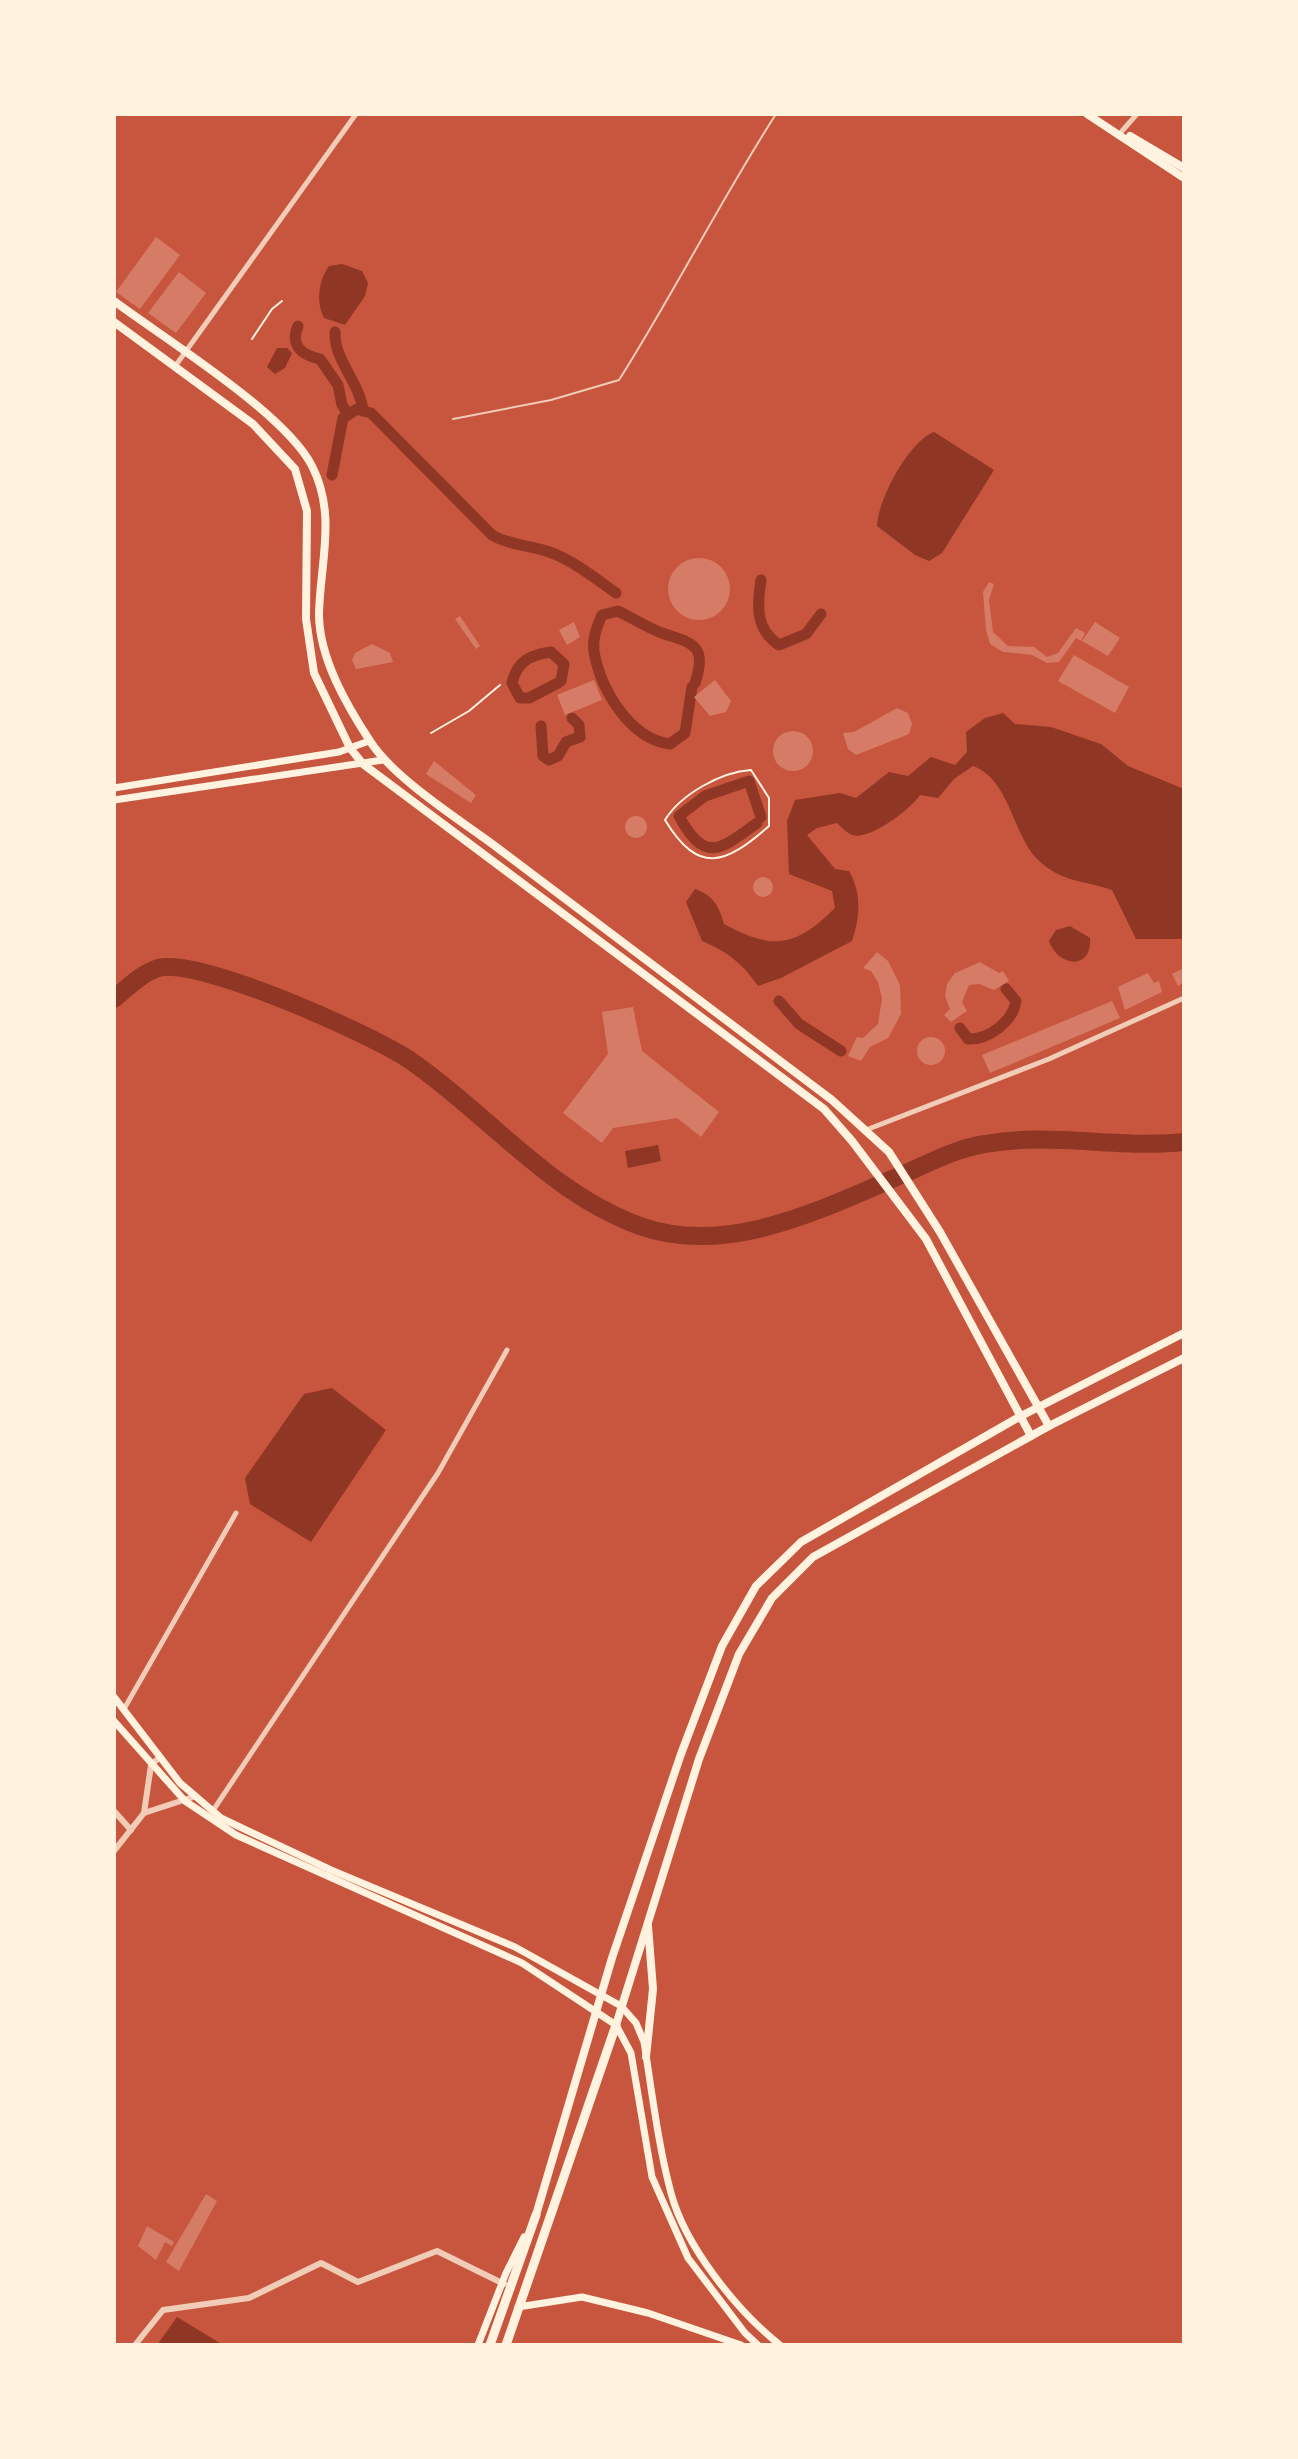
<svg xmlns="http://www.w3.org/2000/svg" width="1298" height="2459" font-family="Rubik,sans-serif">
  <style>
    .water { fill: #8f3625 }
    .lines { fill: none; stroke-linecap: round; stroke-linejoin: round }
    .canal { stroke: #8f3625; stroke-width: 11 }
    .river { stroke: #8f3625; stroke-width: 18 }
    .building { fill: #d67c66 }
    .path { stroke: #fff3e0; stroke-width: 2 }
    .service { stroke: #f1ccb7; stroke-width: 2 }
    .minor { stroke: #f1ccb7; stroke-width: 5 }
    .tertiary { stroke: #f1ccb7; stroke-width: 6 }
    .secondary { stroke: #fff3e0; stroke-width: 7 }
    .primary { stroke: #fff3e0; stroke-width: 8 }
    .trunk { stroke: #fff3e0; stroke-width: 8 }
    .motorway { stroke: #fff3e0; stroke-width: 9 }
  </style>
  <rect width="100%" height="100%" fill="#c8553d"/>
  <g class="water">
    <path d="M342,264L362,271L368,283L365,296L345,325L324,318C316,302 318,281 329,266Z"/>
    <path d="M277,348H287L292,353L285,368L275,374L267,367Z"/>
    <path d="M934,432L994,470L942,553L929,561L915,555L877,526C878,499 909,441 934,432Z"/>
    <path d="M1003,713L1015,724L1051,727L1101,744L1128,766L1184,789V939H1136L1112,890C1083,880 1064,883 1039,861C1013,837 1010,779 973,766L954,779L938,798L920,795C911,809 869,841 852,835C847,833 841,827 837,823L817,828L807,835L835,869L849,871C862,894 860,917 852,941L781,978L758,986C742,963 728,952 702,941L686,902L695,889C713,895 719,906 724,924C772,950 795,948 835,908L832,891L789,874L787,821L795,800L840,793L856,798L889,772L908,776L931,757L955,765L967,752L966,732L985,718Z"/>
    <path d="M1070,926L1090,938C1092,971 1058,967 1049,941L1056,930Z"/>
    <path d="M658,1145L661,1161L628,1168L625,1151Z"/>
    <path d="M332,1388L386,1430L311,1542L250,1504L245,1478L304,1394Z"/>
    <path d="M177,2317L223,2345H157Z"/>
  </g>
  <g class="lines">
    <g class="canal">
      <path d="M298,326C290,345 301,355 320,359L338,385L342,405L348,414"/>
      <path d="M335,332C334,361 360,382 363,411"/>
      <path d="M332,475L343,418L357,409L371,413L492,535C511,546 531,545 552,553C575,562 595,578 616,593"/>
      <path d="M761,580C757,605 755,629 779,645L806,634L821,614"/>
      <path d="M558,683L529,698H520L512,683C517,662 529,655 551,652L564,664L561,681"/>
      <path d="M692,687L685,733L670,744C630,739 601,690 594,652C592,638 597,627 602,615L618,611C632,618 645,626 659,632C689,643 709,642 695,683"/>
      <path d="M541,726L543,756L549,760L558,756L566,742L580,737L579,725L572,718"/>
      <path d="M757,823C720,850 705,864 679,816L705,796L749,781L761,817"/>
      <path d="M779,1001L799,1024L841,1051"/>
      <path d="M960,1028L968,1039C989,1040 1013,1021 1016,1001L1006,989"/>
    </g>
    <path class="river" d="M114,999C127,988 142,973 158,968C200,957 373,1035 411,1061C489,1115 549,1193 640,1226C729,1258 826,1207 906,1173C931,1162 958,1148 985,1144C1051,1132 1118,1149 1184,1142"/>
  </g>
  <g class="building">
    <path d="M156,237L180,255L140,309L116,292Z"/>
    <path d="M179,272L206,293L176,333L148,313Z"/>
    <circle cx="699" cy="589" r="31"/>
    <path d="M989,582L994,584L989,600L993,632L1008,646L1034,647L1047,657L1058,653L1076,628L1085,633L1081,641L1076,638L1059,662L1047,663L1032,655L1003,652L990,644L986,630L983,592Z"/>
    <path d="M460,616L480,646L476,649L455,619Z"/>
    <path d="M574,622L580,637L567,645L559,630Z"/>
    <path d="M1095,622L1120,638L1108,656L1082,641Z"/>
    <path d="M372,644L390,653L393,662L356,669L352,660L355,653Z"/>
    <path d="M1074,655L1129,687L1115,713L1058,681Z"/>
    <path d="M594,680L602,700L565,715L557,695Z"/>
    <path d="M715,680L731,701L726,712L710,716L694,697Z"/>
    <path d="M897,708L908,713L912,724L909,734L856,755L848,749L843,733L854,732Z"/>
    <circle cx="793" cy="751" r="20"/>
    <path d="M434,761L476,795L471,803L426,774Z"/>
    <circle cx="636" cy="827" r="11"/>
    <circle cx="763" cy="887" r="10"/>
    <path d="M877,952L888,961L900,985L901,1014L888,1038L870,1047L861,1061L848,1056L857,1037L863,1038L878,1024L882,998L878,982L871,971L863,968Z"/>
    <path d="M980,962L999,973L1003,971L1009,981L994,990L979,984L969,985L962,1002L967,1011L951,1022L944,1015L950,1009L945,996L947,984L955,973Z"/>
    <path d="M1184,968V982L1178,986L1172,974Z"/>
    <path d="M1148,973L1154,983L1159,981L1162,992L1125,1010L1118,987Z"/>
    <path d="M1112,1001L1120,1018L990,1073L982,1055Z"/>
    <path d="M633,1007L642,1051L719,1112L701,1137L677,1118L613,1128L602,1143L563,1113L608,1054L602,1012Z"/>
    <circle cx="931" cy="1051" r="14"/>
    <path d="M206,2194L217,2201L179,2271L166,2262Z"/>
    <path d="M147,2226L174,2242L172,2246L165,2242L156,2260L138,2246Z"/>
  </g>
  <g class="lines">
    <g class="path">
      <path d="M252,339L272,309L282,301"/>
      <path d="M431,733L469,711L500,685"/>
      <path d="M751,770L769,798V826C726,864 699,876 665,820C681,794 721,772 751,770Z"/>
    </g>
    <path class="service" d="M453,419L551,400L619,380C674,293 720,201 776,114"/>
    <g class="minor">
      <path d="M1122,131L1137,114"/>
      <path d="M176,365L356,114"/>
      <path d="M866,1130L1049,1059L1184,998"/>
      <path d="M124,1709L236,1513"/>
      <path d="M214,1809L438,1473L507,1350"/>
    </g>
    <g class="tertiary">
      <path d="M114,1811L131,1830"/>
      <path d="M144,1813L196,1796"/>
      <path d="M114,1851L144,1813L151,1765L160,1757"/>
      <path d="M135,2345L163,2310L249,2298L321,2263L358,2282L437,2251L504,2284"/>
    </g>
    <g class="secondary">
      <path d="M114,788L339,752L369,741"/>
      <path d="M114,800L383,760"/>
      <path d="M114,1697L180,1783L221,1818L331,1870L515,1947L621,2006L636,2023L644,2042C652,2092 658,2144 671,2193C685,2246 737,2311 780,2345"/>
      <path d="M114,1721L185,1801L236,1835L522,1963L616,2025L631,2053L652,2177L688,2258L745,2333L758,2345"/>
      <path d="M518,2307L582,2297L648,2313L741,2345"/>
      <path d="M478,2345L506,2273L524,2237"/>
    </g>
    <g class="primary">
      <path d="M1087,114L1184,178"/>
      <path d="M1130,136L1184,168"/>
    </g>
    <g class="trunk">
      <path d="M114,301C165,339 285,413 312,466C337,515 320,563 319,614C319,658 347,706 370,741C394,779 462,821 499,849C610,933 721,1016 832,1100L889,1152L940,1232L1049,1426"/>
      <path d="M114,322L253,424L295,469L307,511L306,619L314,673L350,748L363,764L824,1109L852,1141L926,1239L1031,1436"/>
      <path d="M616,2025L699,1759L739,1654L772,1598L813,1557L1049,1426L1184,1358"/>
      <path d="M646,2057L653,1989L648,1926"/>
      <path d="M536,2215L612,1958L681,1754L722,1646L756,1586L801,1542L1021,1416L1184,1333"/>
    </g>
    <g class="motorway">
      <path d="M490,2345L536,2215"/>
      <path d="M506,2345L616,2025"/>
    </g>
  </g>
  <rect width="1298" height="2459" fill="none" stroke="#fff3e0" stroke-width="232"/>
</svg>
